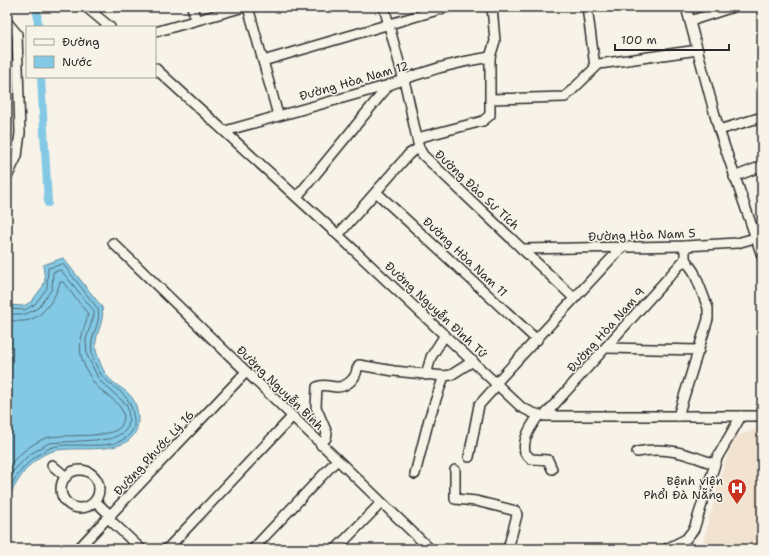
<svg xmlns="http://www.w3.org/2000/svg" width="769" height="556" font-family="'Shantell Sans',sans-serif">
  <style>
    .built { fill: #f2e3d0 }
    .water { fill: #83c8e4; stroke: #60899a }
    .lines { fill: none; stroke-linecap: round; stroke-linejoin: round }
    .shore { stroke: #4e6a75; stroke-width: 1 }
    .canal { stroke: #83c8e4; stroke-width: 8 }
    .minor-casing { stroke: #2b2b2b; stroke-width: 12 }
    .minor { stroke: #f7f3e8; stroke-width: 9 }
    .labels { text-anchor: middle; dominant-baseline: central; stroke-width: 3; stroke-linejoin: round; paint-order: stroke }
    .street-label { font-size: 12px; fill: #2b2b2b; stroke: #f7f3e8 }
    .poi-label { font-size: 12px; fill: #2b2b2b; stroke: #f7f3e8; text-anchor: end }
  </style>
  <rect width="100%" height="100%" fill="#f7f3e8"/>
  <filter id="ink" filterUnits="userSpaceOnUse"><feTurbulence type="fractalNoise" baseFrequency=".025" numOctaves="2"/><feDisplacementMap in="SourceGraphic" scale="8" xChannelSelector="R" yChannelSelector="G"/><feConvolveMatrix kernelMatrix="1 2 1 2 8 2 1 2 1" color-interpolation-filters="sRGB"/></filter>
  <g filter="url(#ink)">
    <path class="built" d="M762,427V549H701L725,461L735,437Z"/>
    <path class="water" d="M63,258L102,307C106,323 91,338 97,354C99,360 102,368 105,373C116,391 137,388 138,418C139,461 78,444 53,451C29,458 17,481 7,501V305L24,306L32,301L43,286L45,280L43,265Z"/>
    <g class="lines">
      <g class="shore">
        <path d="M7,309L25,310L35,304L47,288L48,268L63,264L98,309C102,324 88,337 92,353C93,360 99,373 104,378C117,391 129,393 133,414C134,418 135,425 133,429C121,456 71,439 50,448C29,458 17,473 7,493"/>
        <path d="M7,314H26L38,308L52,289L53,272L61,270L94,311V315L86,339L87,355L99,380L127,405L129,417L128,427L123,433L110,439L49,443L29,455L14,470L7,482"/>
        <path d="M7,320C14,321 23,322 29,320C45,315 56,297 60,282H63L88,314C85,328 78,340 81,355C83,364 89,376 94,383C102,394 133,407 121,426C113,439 65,434 50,437C37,439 14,457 7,469"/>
      </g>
      <g class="canal">
        <path d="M37,7L38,27"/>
        <path d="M41,77L48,203"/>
      </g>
      <g class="minor-casing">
        <g id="minor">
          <path d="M86,7L110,27"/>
          <path d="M192,7L196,20"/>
          <path d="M248,7L278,115"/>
          <path d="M384,7L406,88L419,148L423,155L574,298"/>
          <path d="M587,7L595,67"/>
          <path d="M686,7L719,130L762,256"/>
          <path d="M761,7L762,10"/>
          <path d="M690,21L733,7"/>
          <path d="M7,22L17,34L20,133L17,156L7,177"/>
          <path d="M155,32L244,7"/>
          <path d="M263,61L448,7"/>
          <path d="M155,68L338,235L521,407C530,412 536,415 547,416H762"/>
          <path d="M491,99L565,97L599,64L698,50"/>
          <path d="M719,130L762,117"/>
          <path d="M225,131L389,85C421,72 456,62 490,57"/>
          <path d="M417,138L483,121L490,115V57L495,41L492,7"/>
          <path d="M734,177L762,166"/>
          <path d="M376,192L537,340"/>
          <path d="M297,197L389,85"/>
          <path d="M338,235L409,154L419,148"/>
          <path d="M113,243L430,549"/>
          <path d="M522,249L685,246L737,243L762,236"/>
          <path d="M607,348L699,350"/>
          <path d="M359,365L394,371L444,376L451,375L473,361"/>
          <path d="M426,375L431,357L445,335"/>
          <path d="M496,383L621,248"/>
          <path d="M539,415C531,426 522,439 525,453L531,459L548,460L552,469"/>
          <path d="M544,416L685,259"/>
          <path d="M678,416L708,319V308L702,292L694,272L685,259V246"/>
          <path d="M321,445L326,438L327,433L316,407L317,387C324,383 330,387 337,387C346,387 356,379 357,369"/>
          <path d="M637,452C667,446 687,454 714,464"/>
          <path d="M469,457L479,405L498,384"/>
          <path d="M52,465L66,477"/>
          <path d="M455,470V499L476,501L516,511L517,515L508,549"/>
          <circle cx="80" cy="489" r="19"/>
          <path d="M415,474L429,419L444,376"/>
          <path d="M95,501L111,516"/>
          <path d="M108,518L141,549"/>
          <path d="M78,549L246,372"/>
          <path d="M167,549L292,417"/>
          <path d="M253,549L337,460"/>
          <path d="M336,549L381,503"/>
          <path d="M666,549L686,539L694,529L717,458L741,416"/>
        </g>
      </g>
      <use href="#minor" class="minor"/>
    </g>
  </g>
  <defs>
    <g id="hospital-pin" transform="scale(1)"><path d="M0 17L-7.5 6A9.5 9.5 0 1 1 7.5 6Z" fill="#c8321e" stroke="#f7f3e8"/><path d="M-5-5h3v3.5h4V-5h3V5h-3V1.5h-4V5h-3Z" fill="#fff"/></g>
  </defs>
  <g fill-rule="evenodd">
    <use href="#hospital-pin" x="737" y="488"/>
  </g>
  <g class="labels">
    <g class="street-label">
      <text transform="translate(354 81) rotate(-16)">Đường Hòa Nam 12</text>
      <text transform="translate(477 190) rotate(43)">Đường Đào Sư Tích</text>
      <text transform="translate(642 235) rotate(-2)">Đường Hòa Nam 5</text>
      <text transform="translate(465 257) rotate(43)">Đường Hòa Nam 11</text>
      <text transform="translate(436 310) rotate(43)">Đường Nguyễn Đình Tứ</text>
      <text transform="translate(606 330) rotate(-48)">Đường Hòa Nam 9</text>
      <text transform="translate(280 388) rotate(44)">Đường Nguyễn Bính</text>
      <text transform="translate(154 453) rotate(-47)">Đường Phước Lý 16</text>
    </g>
    <g class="poi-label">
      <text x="723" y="481">Bệnh viện<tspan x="723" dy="14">Phổi Đà Nẵng</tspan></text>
    </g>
  </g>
  <rect width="769" height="556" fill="none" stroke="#f7f3e8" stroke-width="24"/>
  <rect x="12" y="12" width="745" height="532" fill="none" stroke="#2b2b2b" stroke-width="1.5" filter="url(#ink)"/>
  <rect x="26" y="26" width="130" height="52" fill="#f7f3e8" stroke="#a5a39c"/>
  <rect x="34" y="39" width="20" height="6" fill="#f7f3e8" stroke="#a5a39c"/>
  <text x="62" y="46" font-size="12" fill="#2b2b2b">Đường</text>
  <rect x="34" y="56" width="20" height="12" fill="#83c8e4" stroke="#a5a39c"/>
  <text x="62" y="66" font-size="12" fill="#2b2b2b">Nước</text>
  <path d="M615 44v6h114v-6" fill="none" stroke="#2b2b2b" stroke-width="2"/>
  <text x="621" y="44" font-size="12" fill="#2b2b2b" stroke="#f7f3e8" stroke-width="3" paint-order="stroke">100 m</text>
</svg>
